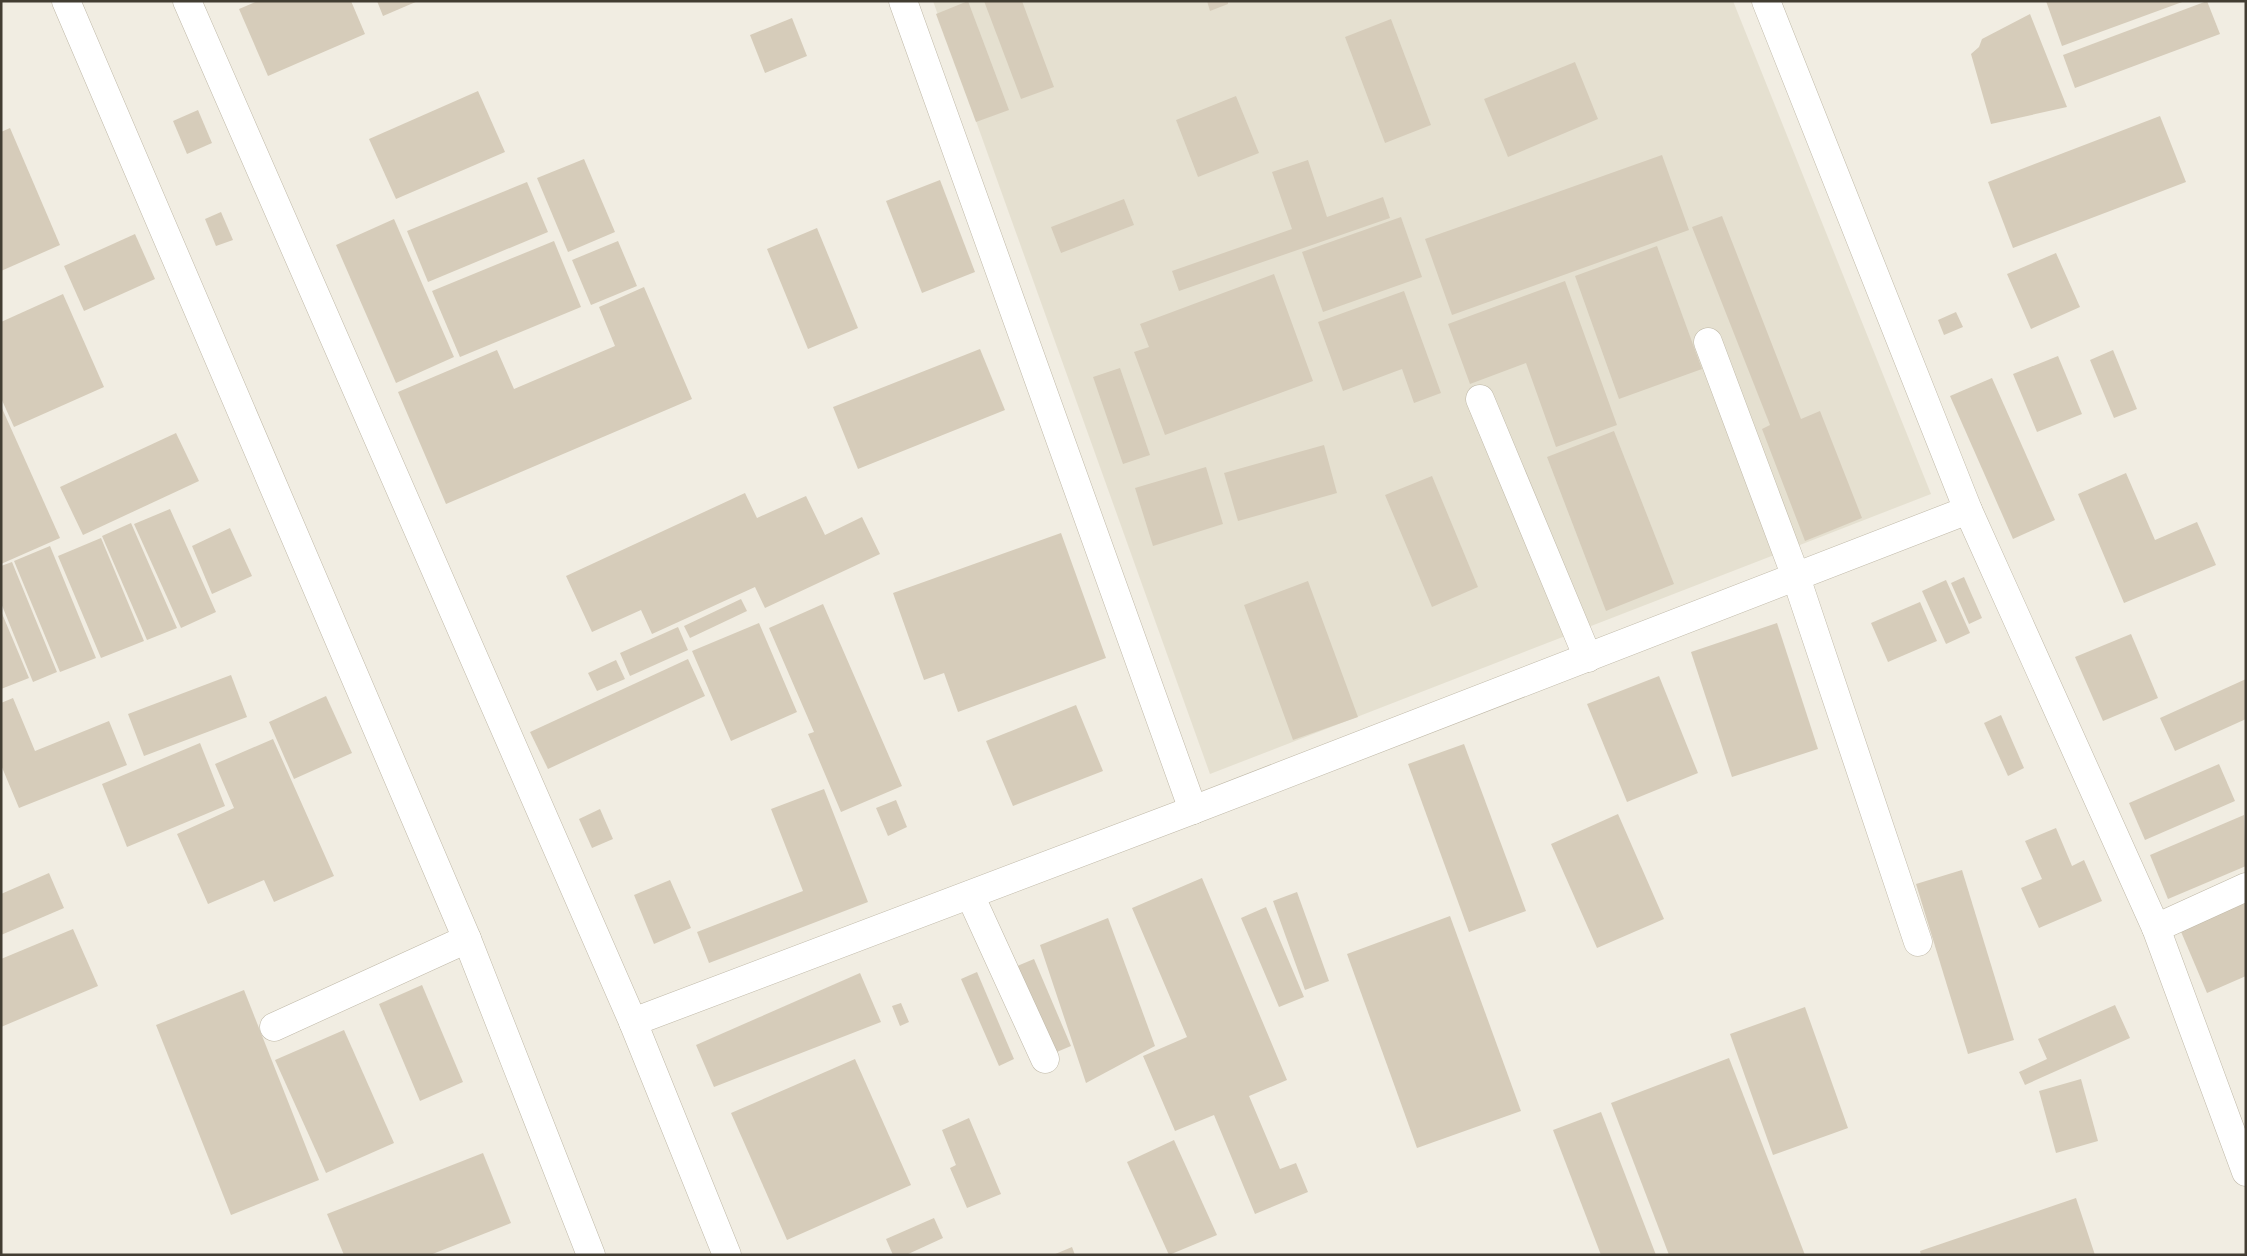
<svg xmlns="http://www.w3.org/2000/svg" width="2247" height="1256" font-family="'Sofia Sans Condensed',sans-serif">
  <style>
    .residential { fill: #e5e0d0 }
    .building { fill: #d6ccba }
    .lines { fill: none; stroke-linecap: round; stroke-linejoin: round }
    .minor-casing { stroke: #bfb8a7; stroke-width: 29 }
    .minor { stroke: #fff; stroke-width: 28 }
  </style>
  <rect width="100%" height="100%" fill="#f1ede2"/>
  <path class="residential" d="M933,1H1733L1931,494L1210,774Z"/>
  <g class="building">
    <path d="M258,1H351L365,34L268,76L239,9Z"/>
    <path d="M377,1H418L383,16Z"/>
    <path d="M968,1L1009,110L976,122L936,14Z"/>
    <path d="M984,1H1022L1054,87L1021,99Z"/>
    <path d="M1207,1H1228V4L1210,11Z"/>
    <path d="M2046,1H2185L2062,46Z"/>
    <path d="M2207,1L2220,34L2075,88L2063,55Z"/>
    <path d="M2030,14L2067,107L1991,124L1971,54L1979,47L1982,39Z"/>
    <path d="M792,18L807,56L765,73L750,35Z"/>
    <path d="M1391,19L1431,125L1385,143L1345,37Z"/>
    <path d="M1575,62L1598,119L1508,157L1484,99Z"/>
    <path d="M478,91L505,152L396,199L369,139Z"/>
    <path d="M1236,96L1259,153L1198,177L1176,120Z"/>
    <path d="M198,110L212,143L187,154L173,121Z"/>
    <path d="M2160,116L2186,182L2013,248L1988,182Z"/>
    <path d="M10,128L60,245L1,271V132Z"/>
    <path d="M1662,155L1689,230L1452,315L1425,239Z"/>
    <path d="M584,159L615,232L568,252L537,178Z"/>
    <path d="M1308,160L1327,217L1383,197L1390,218L1179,291L1172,271L1292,229L1272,172Z"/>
    <path d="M940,180L975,272L922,293L886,201Z"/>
    <path d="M527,182L548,232L428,282L407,231Z"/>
    <path d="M1124,199L1134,225L1061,253L1051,227Z"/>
    <path d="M221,212L233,240L216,246L205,219Z"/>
    <path d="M1722,216L1801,419L1820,411L1862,518L1805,541L1762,429L1770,425L1692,227Z"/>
    <path d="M1401,217L1422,277L1323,312L1302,252Z"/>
    <path d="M394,219L454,357L396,383L336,245Z"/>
    <path d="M817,228L858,328L808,349L767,249Z"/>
    <path d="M135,234L155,279L84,311L64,266Z"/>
    <path d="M554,241L581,307L460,357L432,291Z"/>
    <path d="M618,241L637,286L591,305L572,260Z"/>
    <path d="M1657,246L1702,369L1619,399L1575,276Z"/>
    <path d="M2056,253L2080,307L2031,329L2007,274Z"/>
    <path d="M1274,274L1313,381L1165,435L1134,352L1149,347L1140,324Z"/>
    <path d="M1565,281L1617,425L1556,447L1526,363L1470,384L1448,324Z"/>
    <path d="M644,287L692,399L446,504L398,392L497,350L514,389L615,346L599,307Z"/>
    <path d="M1404,291L1441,393L1414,403L1402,369L1343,391L1318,322Z"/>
    <path d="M63,294L104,387L14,427L1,398V322Z"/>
    <path d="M1956,312L1963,327L1944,335L1938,320Z"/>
    <path d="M980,349L1005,410L858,469L833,407Z"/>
    <path d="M2113,350L2137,409L2114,418L2090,360Z"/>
    <path d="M2058,356L2082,414L2037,432L2013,374Z"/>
    <path d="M1120,368L1150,455L1123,464L1093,377Z"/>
    <path d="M1992,378L2055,520L2013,539L1950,396Z"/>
    <path d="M1,406L60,538L1,564Z"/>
    <path d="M1614,431L1674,584L1606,611L1547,457Z"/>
    <path d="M176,433L199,481L83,535L60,487Z"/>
    <path d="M1324,445L1337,493L1238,521L1224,473Z"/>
    <path d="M1206,467L1223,524L1153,546L1135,488Z"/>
    <path d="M2126,473L2155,540L2197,522L2216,565L2124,603L2078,494Z"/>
    <path d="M1432,476L1478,587L1432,607L1385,495Z"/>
    <path d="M745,493L757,518L806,496L825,535L862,517L880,554L765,608L755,587L652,634L641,610L592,632L566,576Z"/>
    <path d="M170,509L216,612L181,628L134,524Z"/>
    <path d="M131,523L177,628L147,640L102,536Z"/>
    <path d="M230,528L252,576L212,594L192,546Z"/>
    <path d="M1061,533L1106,658L958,712L944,673L924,680L893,593Z"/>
    <path d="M101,538L144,641L101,658L58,556Z"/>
    <path d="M50,546L96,658L60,672L14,561Z"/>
    <path d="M12,562L57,672L33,682L1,603V566Z"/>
    <path d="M1964,577L1982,618L1969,624L1951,583Z"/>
    <path d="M1946,580L1970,633L1946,644L1922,591Z"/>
    <path d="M1308,581L1358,717L1293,740L1244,605Z"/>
    <path d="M741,599L747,611L690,638L684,626Z"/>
    <path d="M1920,602L1937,641L1888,662L1871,623Z"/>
    <path d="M823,604L902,786L841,812L808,734L814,732L769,628Z"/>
    <path d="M1,611L29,678L1,689Z"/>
    <path d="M759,623L797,712L731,741L692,651Z"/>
    <path d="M1777,623L1818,749L1732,777L1691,652Z"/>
    <path d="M678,627L688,650L630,676L620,653Z"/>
    <path d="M2131,634L2158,698L2103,721L2075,657Z"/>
    <path d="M688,659L705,696L548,769L530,732Z"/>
    <path d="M616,660L625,679L597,691L588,673Z"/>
    <path d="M231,675L247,717L144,756L128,714Z"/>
    <path d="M1659,676L1698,773L1627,802L1587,704Z"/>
    <path d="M2246,679V719L2175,751L2160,718Z"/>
    <path d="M326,696L352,753L294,779L269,722Z"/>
    <path d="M13,698L35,751L109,721L127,765L19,808L1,765V703Z"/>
    <path d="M1076,705L1103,771L1013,806L986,741Z"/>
    <path d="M2001,715L2024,768L2008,776L1984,723Z"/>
    <path d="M273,739L334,876L274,902L264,880L208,904L177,834L234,808L215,764Z"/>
    <path d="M200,743L225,806L127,847L102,784Z"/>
    <path d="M1464,744L1526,911L1469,932L1408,764Z"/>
    <path d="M2219,764L2235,801L2145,840L2129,803Z"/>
    <path d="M824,789L868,902L709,963L697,932L803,891L771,809Z"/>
    <path d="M896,800L907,827L888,836L876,808Z"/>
    <path d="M600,809L613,839L592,848L579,819Z"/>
    <path d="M1618,814L1664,919L1597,948L1551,844Z"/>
    <path d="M2244,815L2246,866L2168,899L2150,855Z"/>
    <path d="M2056,828L2072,866L2084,860L2102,901L2039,928L2021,888L2042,879L2025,841Z"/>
    <path d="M1962,870L2014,1040L1968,1054L1916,884Z"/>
    <path d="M49,873L64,908L1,935V894Z"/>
    <path d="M1202,878L1287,1080L1249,1096L1280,1169L1296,1163L1308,1192L1255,1214L1214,1115L1175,1131L1143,1056L1187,1037L1132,908Z"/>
    <path d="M670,880L691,928L654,944L634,895Z"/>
    <path d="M1297,892L1329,981L1305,990L1273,901Z"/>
    <path d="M2246,898V976L2207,993L2179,927Z"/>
    <path d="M1266,907L1304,997L1279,1007L1241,918Z"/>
    <path d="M1450,916L1521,1111L1417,1148L1347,954Z"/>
    <path d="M1108,918L1155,1046L1086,1083L1040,945Z"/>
    <path d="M73,929L98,986L1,1027V959Z"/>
    <path d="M1034,959L1071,1046L1052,1054L1015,967Z"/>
    <path d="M977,972L1014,1059L999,1066L961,979Z"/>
    <path d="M860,973L881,1022L714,1087L696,1045Z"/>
    <path d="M422,985L463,1082L420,1101L379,1004Z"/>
    <path d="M244,990L319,1180L231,1215L156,1025Z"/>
    <path d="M901,1003L909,1022L900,1026L892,1006Z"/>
    <path d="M2115,1005L2130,1038L2025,1085L2019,1072L2047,1059L2038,1039Z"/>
    <path d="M1805,1007L1848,1128L1773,1155L1730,1034Z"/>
    <path d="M344,1030L394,1143L326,1173L275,1060Z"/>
    <path d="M1729,1058L1805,1255H1669L1611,1103Z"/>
    <path d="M855,1059L911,1185L787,1240L731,1113Z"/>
    <path d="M2081,1079L2098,1141L2056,1153L2039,1091Z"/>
    <path d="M1601,1112L1656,1255H1601L1553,1130Z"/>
    <path d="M969,1118L1001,1194L967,1208L950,1168L956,1165L942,1130Z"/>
    <path d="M1174,1140L1217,1235L1169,1255L1127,1162Z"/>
    <path d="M483,1153L511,1223L430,1255H344L327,1214Z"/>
    <path d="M2076,1198L2095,1255H1921L1920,1251Z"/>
    <path d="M934,1218L943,1238L906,1255H893L886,1239Z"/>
    <path d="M1072,1247L1075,1255H1053Z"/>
  </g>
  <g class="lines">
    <g class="minor-casing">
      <g id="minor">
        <path d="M66,1L467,939L591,1255"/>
        <path d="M187,1L633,1022L727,1255"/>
        <path d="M903,1L1193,810"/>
        <path d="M1766,1L1968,510L2156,928L2246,1172"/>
        <path d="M1708,342L1796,577L1918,942"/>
        <path d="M1480,399L1588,658"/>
        <path d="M970,895L1045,1059"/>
        <path d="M2156,928L2246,887"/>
        <path d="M633,1022L1193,810L1968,510"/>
        <path d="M274,1027L467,939"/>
      </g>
    </g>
    <use href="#minor" class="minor"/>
  </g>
  <rect width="2247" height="1256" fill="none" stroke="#423d32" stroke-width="5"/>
</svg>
